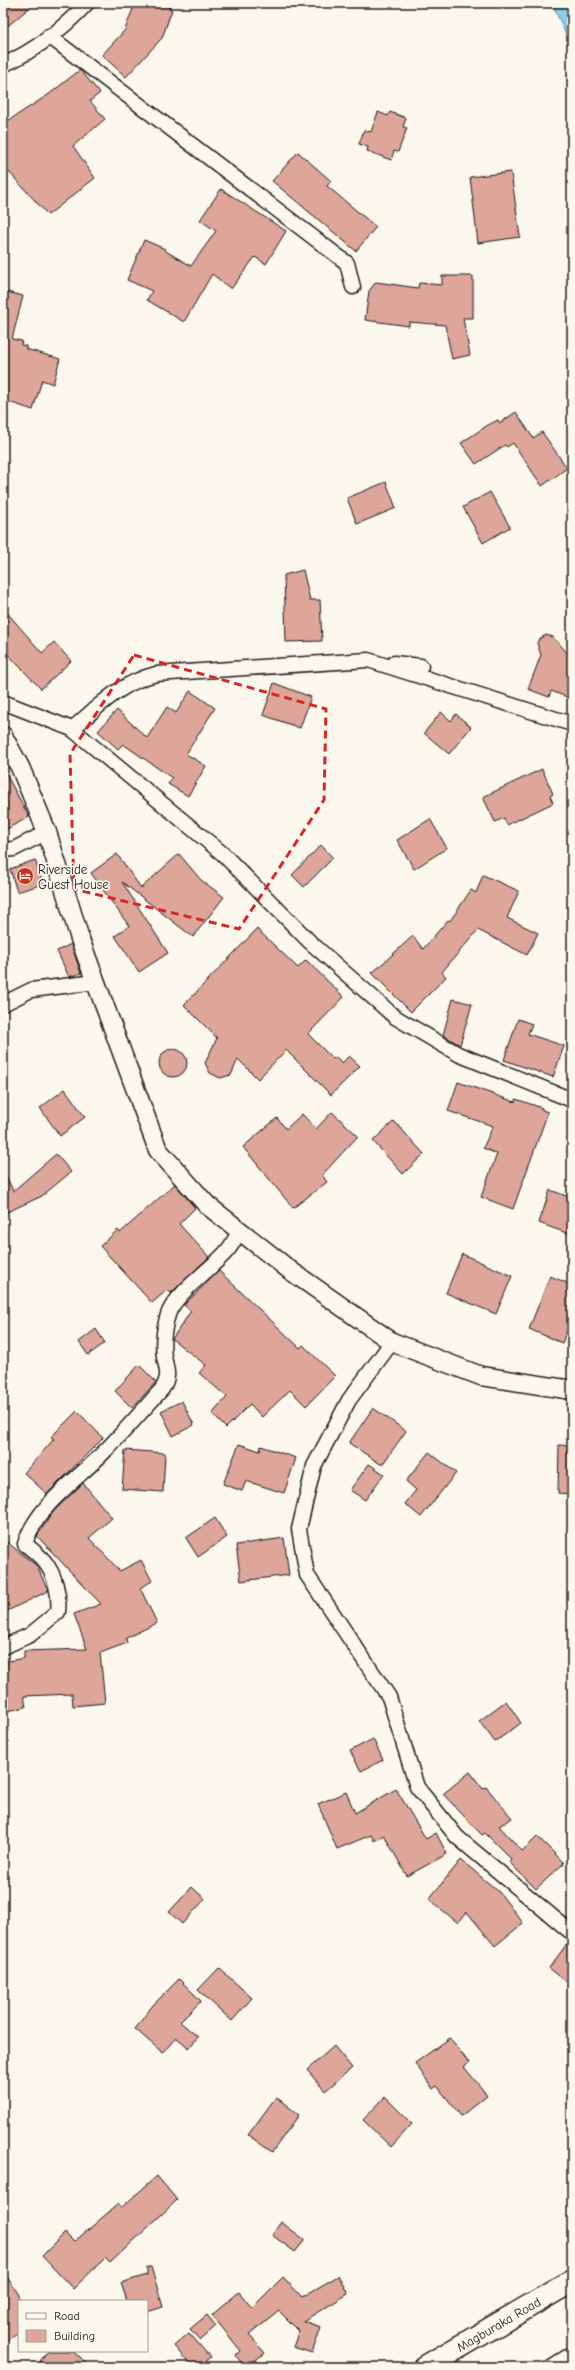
<svg xmlns="http://www.w3.org/2000/svg" width="575" height="2370" font-family="'Comic Neue',sans-serif">
  <style>
    .water { fill: #8dcbee; stroke: #60859a }
    .building { fill: #dea59a; stroke: #1c1c1c }
    .lines { fill: none; stroke-linecap: round; stroke-linejoin: round }
    .minor-casing { stroke: #1c1c1c; stroke-width: 17 }
    .tertiary-casing { stroke: #1c1c1c; stroke-width: 21 }
    .primary-casing { stroke: #1c1c1c; stroke-width: 25 }
    .minor { stroke: #fbf7ec; stroke-width: 14 }
    .tertiary { stroke: #fbf7ec; stroke-width: 18 }
    .primary { stroke: #fbf7ec; stroke-width: 22 }
    .marked { fill: none; stroke: #d62828; stroke-width: 3; stroke-dasharray: 8 5; stroke-linejoin: round }
    .labels { text-anchor: middle; dominant-baseline: central; stroke-width: 3.5; stroke-linejoin: round; paint-order: stroke }
    .poi-label { font-size: 13px; fill: #1c1c1c; stroke: #fbf7ec; text-anchor: start }
    .street-label { font-size: 13px; fill: #1c1c1c; stroke: #fbf7ec }
  </style>
  <rect width="100%" height="100%" fill="#fbf7ec"/>
  <filter id="ink" filterUnits="userSpaceOnUse"><feTurbulence type="fractalNoise" baseFrequency=".025" numOctaves="2"/><feDisplacementMap in="SourceGraphic" scale="8" xChannelSelector="R" yChannelSelector="G"/><feConvolveMatrix kernelMatrix="1 2 1 2 8 2 1 2 1" color-interpolation-filters="sRGB"/></filter>
  <g filter="url(#ink)">
    <path class="water" d="M552,3H572V48Z"/>
    <g class="building">
      <path d="M3,3H35L3,30Z"/>
      <path d="M135,3H171L169,9L172,10L162,38L126,77L102,55L125,30Z"/>
      <path d="M80,70L100,93L90,101L105,119L73,146L95,178L48,215L9,172L3,176V124L48,95Z"/>
      <path d="M378,112L388,116L390,112L406,118L403,127L407,128L398,152L394,151L391,160L367,151L368,147L359,144L364,130L371,132Z"/>
      <path d="M298,152L331,181L327,186L376,227L356,251L272,181Z"/>
      <path d="M511,172L520,237L478,243L470,177Z"/>
      <path d="M221,189L286,231L266,264L255,257L231,289L212,274L184,322L147,300L152,291L127,280L144,240L165,249L164,250L191,266L216,231L200,220Z"/>
      <path d="M442,276H473V318H463L470,355L452,359L445,325L409,322V326L365,320L369,291L376,282L418,288L419,283L442,285Z"/>
      <path d="M3,291L23,296L12,339L22,341L21,345L26,346V349L60,359L53,384L42,380L33,410L3,400Z"/>
      <path d="M516,412L533,438L542,432L567,468L542,486L513,443L507,447L505,445L476,464L461,443L488,425L498,420L500,423Z"/>
      <path d="M386,482L396,508L357,524L347,498Z"/>
      <path d="M490,492L510,527L483,543L463,507Z"/>
      <path d="M303,570L310,600H320L322,641L286,642L284,575Z"/>
      <path d="M3,608L42,653L54,642L71,661L41,689L3,649Z"/>
      <path d="M546,635L553,637L572,658V699L551,691L549,697L528,689L541,655L537,643L539,639Z"/>
      <path d="M274,683L311,697L300,728L263,715Z"/>
      <path d="M190,691L215,708L186,754L206,766L188,796L168,784L172,778L123,744L118,749L98,731L117,710L147,738L167,707L176,713Z"/>
      <path d="M441,712L451,721L456,714L471,727L449,754L424,733Z"/>
      <path d="M3,768L29,817L3,831Z"/>
      <path d="M542,769L553,794L550,796L553,803L507,825L504,818L495,822L483,797Z"/>
      <path d="M430,819L447,848L414,869L397,840Z"/>
      <path d="M321,845L333,858L304,887L292,875Z"/>
      <path d="M117,854L141,888L179,854L201,880L224,897L193,937L122,882L168,953L139,972L115,936L129,926L91,873Z"/>
      <path d="M35,860L43,884L17,892L10,869Z"/>
      <path d="M483,875L519,891L507,918L538,933L527,955L478,930L442,972L446,977L411,1012L372,973L413,936L423,949L448,920L450,921L471,890L476,893Z"/>
      <path d="M257,929L298,968L306,960L344,997L308,1034L333,1059L336,1057L342,1063L349,1056L360,1066L331,1095L286,1050L258,1079L238,1059L231,1075L220,1078L210,1073L205,1063L217,1038L184,1005Z"/>
      <path d="M71,944L81,973L69,977L57,951Z"/>
      <path d="M453,999L472,1004L460,1045L443,1035Z"/>
      <path d="M518,1019L532,1024L528,1034L564,1046L553,1077L504,1060Z"/>
      <circle cx="173" cy="1063" r="14"/>
      <path d="M458,1082L515,1102L516,1099L542,1108V1110L548,1112L513,1209L481,1197L497,1154L483,1148L493,1126L448,1111Z"/>
      <path d="M65,1089L85,1117L60,1136L40,1108Z"/>
      <path d="M332,1112L358,1136L322,1175L327,1182L293,1208L243,1147L277,1118L286,1129L302,1114L316,1129Z"/>
      <path d="M394,1121L424,1154L403,1174L373,1141Z"/>
      <path d="M56,1154L71,1172L42,1196L3,1214V1169L13,1191Z"/>
      <path d="M175,1184L195,1208L179,1224L209,1257L171,1293L167,1290L152,1303L100,1246L118,1230L120,1233Z"/>
      <path d="M550,1190L572,1198V1235L539,1223Z"/>
      <path d="M462,1254L512,1276L496,1314L446,1293Z"/>
      <path d="M219,1271L300,1348L303,1345L335,1376L306,1406L290,1390L262,1417L250,1404L226,1428L212,1414L227,1397L199,1373L206,1365L172,1339L191,1311L184,1305Z"/>
      <path d="M550,1276L572,1285V1318L562,1343L529,1329Z"/>
      <path d="M96,1329L105,1343L88,1355L79,1342Z"/>
      <path d="M139,1365L156,1382L132,1408L115,1391Z"/>
      <path d="M182,1401L194,1425L173,1436L161,1411Z"/>
      <path d="M373,1408L406,1431L382,1465L349,1443Z"/>
      <path d="M77,1411L103,1438L47,1494L24,1473L54,1439L51,1437Z"/>
      <path d="M239,1444L260,1451L261,1446L296,1458L284,1493L246,1481L242,1491L223,1484Z"/>
      <path d="M559,1445L572,1446V1494L558,1493Z"/>
      <path d="M125,1450L165,1453L163,1492L122,1489Z"/>
      <path d="M429,1452L456,1473L421,1517L405,1504L416,1490L406,1481Z"/>
      <path d="M369,1464L384,1474L365,1500L350,1490Z"/>
      <path d="M83,1483L112,1518L89,1538L120,1571L141,1560L152,1581L140,1588L157,1623L126,1638L127,1643L100,1653L105,1703L73,1706L72,1694L24,1696L26,1707L3,1712V1662L24,1658V1651L87,1649L74,1614L101,1604L37,1536L54,1511Z"/>
      <path d="M215,1518L227,1537L198,1557L186,1538Z"/>
      <path d="M284,1538L289,1575L241,1581L236,1545Z"/>
      <path d="M3,1539L37,1566L48,1591L3,1613Z"/>
      <path d="M506,1701L521,1723L495,1742L479,1721Z"/>
      <path d="M373,1739L383,1760L361,1771L350,1751Z"/>
      <path d="M470,1772L483,1789L486,1787L512,1818L499,1826L522,1851L537,1836L564,1863L536,1889L509,1862L511,1859L485,1833L482,1835L443,1794Z"/>
      <path d="M396,1789L426,1839L436,1833L447,1854L407,1876L384,1835L374,1841L371,1835L337,1849L318,1804L346,1792L355,1813Z"/>
      <path d="M461,1860L499,1892L523,1923L495,1946L467,1912L458,1923L429,1899Z"/>
      <path d="M192,1887L205,1899L182,1924L169,1912Z"/>
      <path d="M569,1941H572V1986L549,1968Z"/>
      <path d="M219,1968L252,1998L232,2021L198,1990Z"/>
      <path d="M179,1979L201,2001L180,2022L198,2037L189,2048L176,2037L163,2053L135,2029L153,2005Z"/>
      <path d="M450,2038L469,2063L464,2067L487,2095L461,2116L437,2086L433,2089L415,2063Z"/>
      <path d="M334,2046L352,2068L325,2091L307,2070Z"/>
      <path d="M276,2097L299,2115L272,2152L248,2135Z"/>
      <path d="M385,2097L412,2124L391,2147L363,2120Z"/>
      <path d="M157,2176L177,2200L110,2263L105,2258L73,2289L42,2256L65,2233L74,2242L118,2204L121,2208Z"/>
      <path d="M281,2222L305,2240L295,2252L272,2235Z"/>
      <path d="M147,2267H151L163,2307L147,2312V2301H127L121,2283L147,2275Z"/>
      <path d="M3,2271L19,2295V2333L3,2343Z"/>
      <path d="M338,2276L348,2294L303,2321L321,2327L312,2353L293,2347L299,2331L279,2311L249,2335L265,2353L249,2367H245L236,2356L241,2351L212,2315L239,2292L252,2308L283,2277L302,2297Z"/>
      <path d="M207,2315L216,2326L200,2340L190,2329Z"/>
      <path d="M189,2333L210,2357L199,2367H192L174,2346Z"/>
      <path d="M48,2351H73L91,2367H47L40,2361Z"/>
    </g>
    <g class="lines">
      <g class="minor-casing">
        <g id="minor">
          <path d="M49,36L347,263L353,287"/>
          <path d="M3,65C34,51 64,28 87,3"/>
          <path d="M394,663L421,666"/>
          <path d="M3,702L72,729L223,854L310,942L395,1017L458,1054L572,1100"/>
          <path d="M72,729C99,706 120,683 156,674L368,660L572,724"/>
          <path d="M3,850L14,849L47,832"/>
          <path d="M3,1004L31,990L96,982"/>
          <path d="M392,1342L349,1400L314,1466L299,1529L307,1575L389,1697L417,1787L457,1837L572,1933"/>
          <path d="M3,1647L30,1635L58,1612C60,1595 55,1574 44,1561C39,1555 31,1549 25,1544C36,1506 77,1480 104,1452C124,1432 143,1410 162,1389C170,1376 167,1371 164,1357C162,1343 164,1325 169,1312C177,1293 212,1268 226,1252C232,1246 235,1238 240,1231"/>
          <path d="M551,2367L572,2354"/>
        </g>
      </g>
      <g class="tertiary-casing">
        <path id="tertiary" d="M3,736L20,767L47,832L81,942L158,1150L207,1205L291,1271L392,1342L481,1376L572,1390"/>
      </g>
      <g class="primary-casing">
        <g id="primary">
          <path id="s1" d="M425,2367L572,2281"/>
        </g>
      </g>
      <use href="#minor" class="minor"/>
      <use href="#tertiary" class="tertiary"/>
      <use href="#primary" class="primary"/>
    </g>
  </g>
  <path class="marked" d="M134,655L326,709L324,800L239,929L74,889L70,754Z"/>
  <defs>
    <g id="hotel-disc" transform="scale(0.9)"><circle r="9.5" fill="#c8321e" stroke="#fbf7ec"/><path d="M-6-4.5h1.5V1H6V5H4.5V3h-9V5H-6ZM-4 0a1.8 1.8 0 1 1 3.6 0ZM.5 0V-2.5h3Q6-2.5 6 0Z" fill="#fff"/></g>
  </defs>
  <g fill-rule="evenodd">
    <use href="#hotel-disc" x="25" y="876"/>
  </g>
  <g class="labels">
    <g class="poi-label">
      <text x="38" y="869">Riverside<tspan x="38" dy="15">Guest House</tspan></text>
    </g>
    <g class="street-label">
      <text stroke="none"><textPath href="#s1" startOffset="85">Magburaka Road</textPath></text>
    </g>
  </g>
  <rect width="575" height="2370" fill="none" stroke="#fbf7ec" stroke-width="16"/>
  <rect x="8" y="8" width="559" height="2354" fill="none" stroke="#1c1c1c" stroke-width="1.5" filter="url(#ink)"/>
  <rect x="18" y="2300" width="130" height="52" fill="#fbf7ec" stroke="#a29f99"/>
  <rect x="26" y="2313" width="20" height="6" fill="#fbf7ec" stroke="#a29f99"/>
  <text x="54" y="2320" font-size="12" fill="#1c1c1c">Road</text>
  <rect x="26" y="2330" width="20" height="12" fill="#dea59a" stroke="#a29f99"/>
  <text x="54" y="2340" font-size="12" fill="#1c1c1c">Building</text>
</svg>
